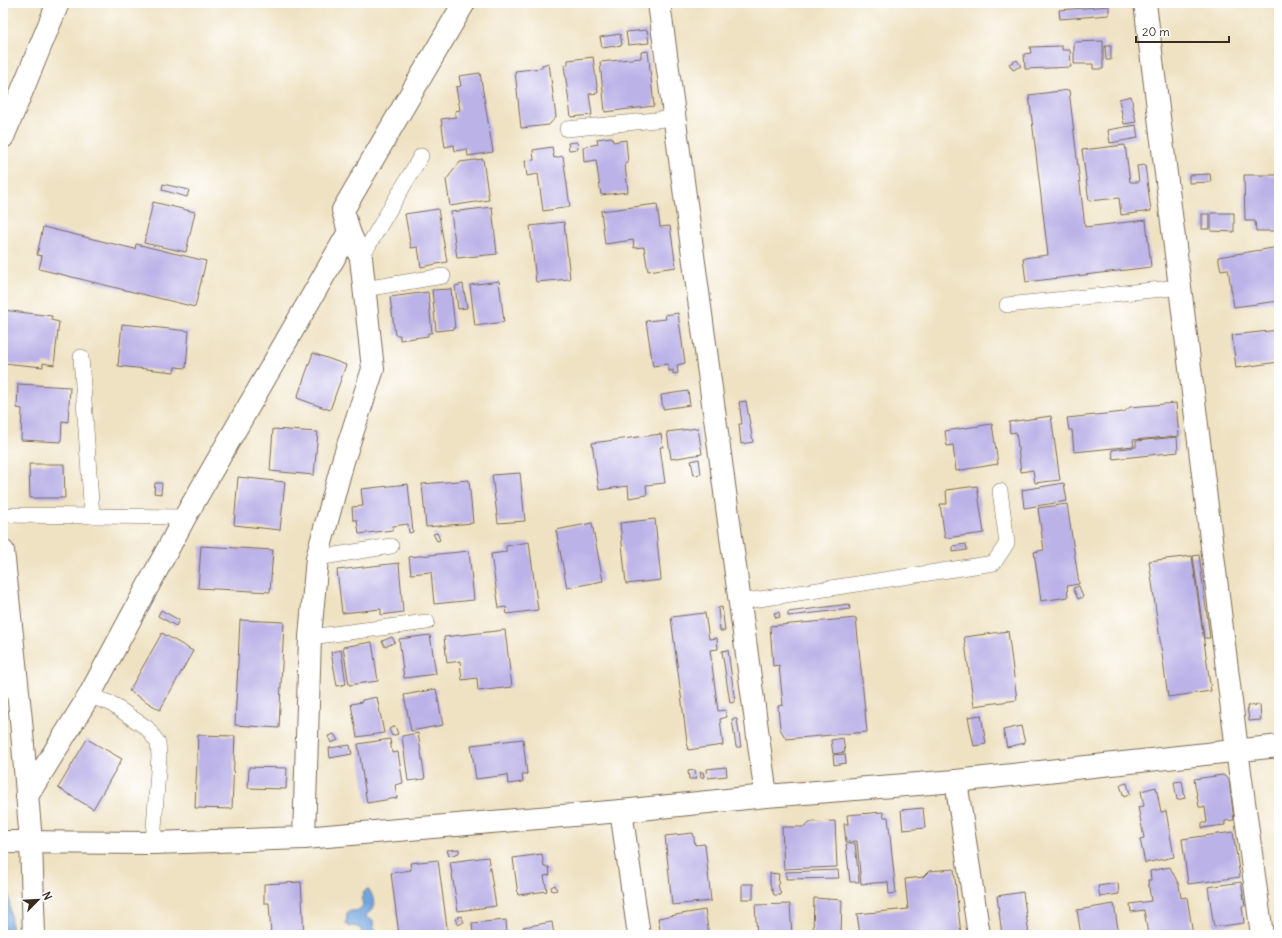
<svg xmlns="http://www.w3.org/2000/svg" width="1282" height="938" font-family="Delius,sans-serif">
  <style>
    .water { fill: #72a4dd; stroke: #56677e }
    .building { fill: #bbb2e7 }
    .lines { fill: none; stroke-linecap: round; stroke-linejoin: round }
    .service-casing { stroke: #7a6a57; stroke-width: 16 }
    .minor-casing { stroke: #7a6a57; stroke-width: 24 }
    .tertiary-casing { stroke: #7a6a57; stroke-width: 24 }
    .service { stroke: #fff; stroke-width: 15 }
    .minor { stroke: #fff; stroke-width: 22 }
    .tertiary { stroke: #fff; stroke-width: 22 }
  </style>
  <rect width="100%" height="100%" fill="#fff"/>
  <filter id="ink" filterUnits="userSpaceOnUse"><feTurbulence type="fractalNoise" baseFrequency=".025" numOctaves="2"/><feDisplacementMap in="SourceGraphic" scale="8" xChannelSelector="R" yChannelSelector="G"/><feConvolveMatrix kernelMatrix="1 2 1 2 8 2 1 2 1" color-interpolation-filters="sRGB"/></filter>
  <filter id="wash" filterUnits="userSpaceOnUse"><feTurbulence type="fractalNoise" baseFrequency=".012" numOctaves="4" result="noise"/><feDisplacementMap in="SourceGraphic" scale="16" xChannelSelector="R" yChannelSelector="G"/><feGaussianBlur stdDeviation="0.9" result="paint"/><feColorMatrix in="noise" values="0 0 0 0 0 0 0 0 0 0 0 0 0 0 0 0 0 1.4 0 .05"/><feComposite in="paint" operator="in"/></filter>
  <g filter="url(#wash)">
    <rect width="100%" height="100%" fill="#efe2c2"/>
    <g class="water">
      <path d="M3,810L12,935H3Z"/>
      <path d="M367,889L370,891C373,896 376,906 371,911C369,913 367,914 366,916L367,918C376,921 372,921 374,928L376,931L378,935H363L360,928L353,926L350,927L346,924L347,913L349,910C356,912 359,911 363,905C361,899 361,894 367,889Z"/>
    </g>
    <g id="blocks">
      <g class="building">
        <path d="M1109,6V15L1060,19L1059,10Z"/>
        <path d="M647,30L649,43L628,45L626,32Z"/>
        <path d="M620,34L622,45L602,48L600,37Z"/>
        <path d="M1103,41V69H1093V64H1074V42Z"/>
        <path d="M1062,46V50H1070L1071,67L1025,69L1024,54L1031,53L1030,47Z"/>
        <path d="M1105,46H1111V60H1106Z"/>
        <path d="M648,51L654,106L605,112L600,62L641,58V52Z"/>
        <path d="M593,57L598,93L589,94L592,115L571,117L564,65H568V60Z"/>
        <path d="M1017,60L1021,66L1013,70L1009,64Z"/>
        <path d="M549,63L556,117L549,125L521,128L515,71L542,68V65Z"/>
        <path d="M480,73L493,152L468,156L467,149L455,151L454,145L445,147L441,119L456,117L455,111L460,110L456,87L461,86L459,76Z"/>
        <path d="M1069,90L1085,227L1146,220L1151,267L1026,282L1023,258L1048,255L1029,95Z"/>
        <path d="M1131,96L1136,122L1124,124L1119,99Z"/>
        <path d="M1136,125L1138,138L1110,143L1108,130Z"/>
        <path d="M612,137L613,142L626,140L628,163L625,164L628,192L601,195L596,160L584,162L583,147L598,144L597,139Z"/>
        <path d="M577,142L578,149L569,150L568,143Z"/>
        <path d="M1125,145L1130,182H1139L1137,166L1145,165L1151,211L1121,215L1119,198L1089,201L1082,150Z"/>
        <path d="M552,147L554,158L563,156L570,207L543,211L538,174L527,176L525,161L534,160L533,150Z"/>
        <path d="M483,159L489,200L450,206L446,180L460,162Z"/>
        <path d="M1210,174L1211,182L1189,183V175Z"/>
        <path d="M1244,175H1279V231H1256L1255,221H1245Z"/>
        <path d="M163,184L189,190L187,197L162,190Z"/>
        <path d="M153,202L195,212L186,252L144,243Z"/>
        <path d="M657,204L660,227L670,226L676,267L648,271L644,247L634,248L633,240L605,244L601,211Z"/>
        <path d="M492,207L497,254L457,258L451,212Z"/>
        <path d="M438,209L447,262L421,267L418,247L411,248L405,214Z"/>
        <path d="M1211,213H1234V232L1211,231Z"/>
        <rect x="1202" y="214" width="7" height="15"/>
        <path d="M564,222L570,279L536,282L530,226Z"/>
        <path d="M43,227L135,249L136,244L206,261L195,307L39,269L42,256L37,255Z"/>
        <path d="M1279,247V301L1234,307L1228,269L1221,270L1218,257Z"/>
        <path d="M499,281L504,322L475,326L470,285Z"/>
        <path d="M463,284L467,308L458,309L455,286Z"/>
        <path d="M451,289L455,329L436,331L432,290Z"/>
        <path d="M428,292L432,333H428V336L400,340V335H395L390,297Z"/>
        <path d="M3,310L52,316L51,320L59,322L54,365L43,363V367L3,363Z"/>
        <path d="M678,313L685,363L677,365L678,373L673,374V370L669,371L668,364L653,366L646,321L666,319L665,315Z"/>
        <path d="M122,324L189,331L186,368L175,367L174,372L118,366Z"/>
        <path d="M1279,330V362L1236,368L1232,335Z"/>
        <path d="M313,353L346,365L330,410L297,398Z"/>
        <path d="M18,384L70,387L68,422L62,421L61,442L21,440L22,409L17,408Z"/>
        <path d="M688,391L690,405L663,409L661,395Z"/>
        <path d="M746,401L753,442L741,444L739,424H742L739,402Z"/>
        <path d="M1176,403L1179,436L1133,440L1134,446L1074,452L1072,430H1069L1067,418L1124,412L1130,407Z"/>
        <path d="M1051,416L1060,480L1035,483L1033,470L1021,472L1016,432L1010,433L1009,422Z"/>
        <path d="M992,424L998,464L956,471L953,445L947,446L945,431Z"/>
        <path d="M698,428L702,454L671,459L667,432Z"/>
        <path d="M273,429L318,432L314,475L270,471Z"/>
        <path d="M661,434L663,447H660L665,483L646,485L647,495L629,498L628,486L599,490L592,443Z"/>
        <path d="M1177,437L1178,452L1113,459L1112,450L1136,447V441Z"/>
        <path d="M699,459L701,474L694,475L691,461Z"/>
        <path d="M29,464H64L65,498H30Z"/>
        <path d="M520,473L525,521L498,523L492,475Z"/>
        <path d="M238,477L285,482L280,530L234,525Z"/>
        <path d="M469,480L473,523L426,527L422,484Z"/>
        <path d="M155,483H162L161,494L154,493Z"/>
        <path d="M1064,483L1067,501L1024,508L1022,490Z"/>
        <path d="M408,484L413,532L409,533L408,524L393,526V530L359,534L357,520H353L352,507L363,506L361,489Z"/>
        <path d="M977,486L984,533L945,538L940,504H947L946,490Z"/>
        <path d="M1067,504L1079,584L1067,586L1068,597L1041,601L1034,552L1044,550L1038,508Z"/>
        <path d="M655,519L661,580L626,584L620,523Z"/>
        <path d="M592,523L603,581L567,588L556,530Z"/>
        <path d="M437,533L440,540L437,541L433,534Z"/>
        <path d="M529,542L538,610L507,614L506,607L499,608L491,554L506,552V546Z"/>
        <path d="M966,544L967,550L953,552V546Z"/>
        <path d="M201,546L273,550L270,592L198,588Z"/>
        <path d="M469,551L474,600L434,604L431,572L411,574L409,557Z"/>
        <path d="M1199,555L1210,638H1204L1193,556Z"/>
        <path d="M1192,556L1211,691L1168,697L1149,561Z"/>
        <path d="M399,563L403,612L381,615V609L342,613L337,570Z"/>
        <path d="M1079,586L1083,597L1078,599L1073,588Z"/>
        <path d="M849,604L850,609L788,616V612Z"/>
        <path d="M722,607L725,631H720L718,608Z"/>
        <path d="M161,610L179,620L176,626L158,616Z"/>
        <path d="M779,612L780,617L776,618L774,613Z"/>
        <path d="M705,613L709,639L717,638L718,649L710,650L718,711L725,710L727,717L720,719L723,745L688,750L671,617Z"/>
        <path d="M856,618L867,732L786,739L780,729L778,706L783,705L779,665L773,666L770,626Z"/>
        <path d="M240,620L284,622L279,728L235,725Z"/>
        <path d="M505,630L512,687L478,691L477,678L462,680L460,661L447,663L444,637Z"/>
        <path d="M1008,631L1017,700L974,706L964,637Z"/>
        <path d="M162,633L193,651L160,710L129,691Z"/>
        <path d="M430,635L436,674L404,678L399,639Z"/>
        <path d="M392,637L395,642L385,647L382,641Z"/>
        <path d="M372,642L378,681L349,685L343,647Z"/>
        <path d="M341,650L346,684L337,686L331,652Z"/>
        <path d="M728,650L735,702L730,703L722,651Z"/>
        <path d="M436,689L443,725L411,731L404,695Z"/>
        <path d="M377,697L384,733L357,737L351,704L362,702V700Z"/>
        <path d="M1260,705L1261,720L1249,721L1247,706Z"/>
        <path d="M981,715L986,744L974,746L968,717Z"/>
        <path d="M732,719H737L741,747H736Z"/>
        <path d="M395,726L398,734L392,736L389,729Z"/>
        <path d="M1021,726L1025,743L1007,747L1003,730Z"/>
        <path d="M418,733L425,779L408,781L402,736Z"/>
        <path d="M334,734L338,740L331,743L328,736Z"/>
        <path d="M198,735L235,736L232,809L195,808Z"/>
        <path d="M843,738L845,752L833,754L831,740Z"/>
        <path d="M87,739L122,759L93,809L58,788Z"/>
        <path d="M390,739L392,753L398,752L403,783L395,785L397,798L367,803L358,744Z"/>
        <path d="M523,739L527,774H522L523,782L508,784L507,775L476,779L471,745Z"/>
        <path d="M350,745L352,754L330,758L329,748Z"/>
        <path d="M845,754L846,763L834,765L833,755Z"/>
        <path d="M249,767L287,768L286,789L248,788Z"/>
        <path d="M726,767L727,776L708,778L707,769Z"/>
        <path d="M695,770L696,779H689L688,771Z"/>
        <path d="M700,772H703L704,777L701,778Z"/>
        <path d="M1223,775L1229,780L1234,820L1225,821V825L1202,828V823H1207L1205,807H1199L1194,779Z"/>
        <path d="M1182,781L1185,798L1177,800L1174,782Z"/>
        <path d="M1127,783L1130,794L1124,797L1120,785Z"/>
        <path d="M1156,787L1161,812L1166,811L1174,857L1145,863L1140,839L1144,838L1138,807L1144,806L1141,791Z"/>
        <path d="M923,808L925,828L903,830L901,810Z"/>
        <path d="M883,812L884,817H888L896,893L889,894L888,882L861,884L857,841L846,842L844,824H848L847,815Z"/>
        <path d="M835,821L837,867L784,869L782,827H804L811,822Z"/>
        <path d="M1233,832L1240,877L1188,884L1182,839Z"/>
        <path d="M693,833L695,845L705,844L711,901L672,905L665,836Z"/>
        <path d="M855,843L859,882H850L846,844Z"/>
        <path d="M459,849V853L449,856L447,850Z"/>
        <path d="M542,854L544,867H549L550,875L544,876L547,891L518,895L513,858Z"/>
        <path d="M488,857L496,906L458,911L450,862Z"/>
        <path d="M438,860L448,935H399L391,873L411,870L410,863Z"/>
        <path d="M1170,867L1179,885L1181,898L1187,897L1193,935H1148L1144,910L1131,912L1130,904L1151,901L1148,880H1151L1150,871Z"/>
        <path d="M954,869L961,935H860L857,914L908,909L905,879L923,877L929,871Z"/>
        <path d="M838,870L839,878L786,879V872Z"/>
        <path d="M770,873L779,874L778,885L781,895H774L770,884Z"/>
        <path d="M301,882L304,935H271L269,903H264V884Z"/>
        <path d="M1241,882L1245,906H1242L1244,923L1214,927L1208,887Z"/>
        <path d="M1118,883L1119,894L1100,897L1098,886Z"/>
        <rect x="742" y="884" width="11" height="15"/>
        <path d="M555,885L557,890L552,891L551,887Z"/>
        <path d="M1023,892L1029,935H1002L997,896Z"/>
        <path d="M814,898L842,900L841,935L813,934Z"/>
        <path d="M790,904L792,935H757L755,905Z"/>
        <path d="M1114,904L1119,935H1081L1077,910Z"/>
        <path d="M705,910L709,935H661L658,918Z"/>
        <path d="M461,916L464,922L458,925L456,918Z"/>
        <path d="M506,920L507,935H473L472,923Z"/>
        <path d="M552,922L554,935H524L523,927Z"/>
        <path d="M1245,932V935H1233V934Z"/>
      </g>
    </g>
  </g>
  <g filter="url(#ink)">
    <use href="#blocks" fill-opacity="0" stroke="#7a6a57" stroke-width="1"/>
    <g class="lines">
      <g class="service-casing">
        <g id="service">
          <path d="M567,129L675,118"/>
          <path d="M361,258L421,156"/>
          <path d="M364,289L443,276"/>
          <path d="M1007,305L1181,287"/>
          <path d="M81,357L92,516"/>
          <path d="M3,515L185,517"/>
          <path d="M317,558L391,546"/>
          <path d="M740,602L994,563L1007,543L1000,491"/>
          <path d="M310,637L427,622"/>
          <path d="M89,696L110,703L147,728L158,743L159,756L153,843"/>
        </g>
      </g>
      <g class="minor-casing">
        <g id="minor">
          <path d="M659,3L766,796"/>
          <path d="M1145,3L1237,750L1262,935"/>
          <path d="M3,137L58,3"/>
          <path d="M3,551L21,720L31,842L34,935"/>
          <path d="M956,781L979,935"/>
          <path d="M27,796L89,696L185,517L349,232"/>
          <path d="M621,811L639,935"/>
          <path d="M304,838L310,637L317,558L343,461L373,369L361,258L349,232L343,210L464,3"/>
        </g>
      </g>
      <g class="tertiary-casing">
        <path id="tertiary" d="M3,842L153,843L304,838L621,811L766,796L956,781L1279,746"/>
      </g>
      <use href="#service" class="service"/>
      <use href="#minor" class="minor"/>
      <use href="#tertiary" class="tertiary"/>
    </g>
  </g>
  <rect width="1282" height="938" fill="none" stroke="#fff" stroke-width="16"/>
  <g transform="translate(38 900) rotate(66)" stroke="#ffffff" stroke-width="3" paint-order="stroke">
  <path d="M0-3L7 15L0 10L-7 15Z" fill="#3b2a1e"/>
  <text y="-6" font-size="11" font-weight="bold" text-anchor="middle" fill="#3b2a1e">N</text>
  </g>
  <path d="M1136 36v6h93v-6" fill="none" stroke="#3b2a1e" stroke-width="2"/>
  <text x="1142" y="36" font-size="12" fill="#3b2a1e" stroke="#ffffff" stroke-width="3" paint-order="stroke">20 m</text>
</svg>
